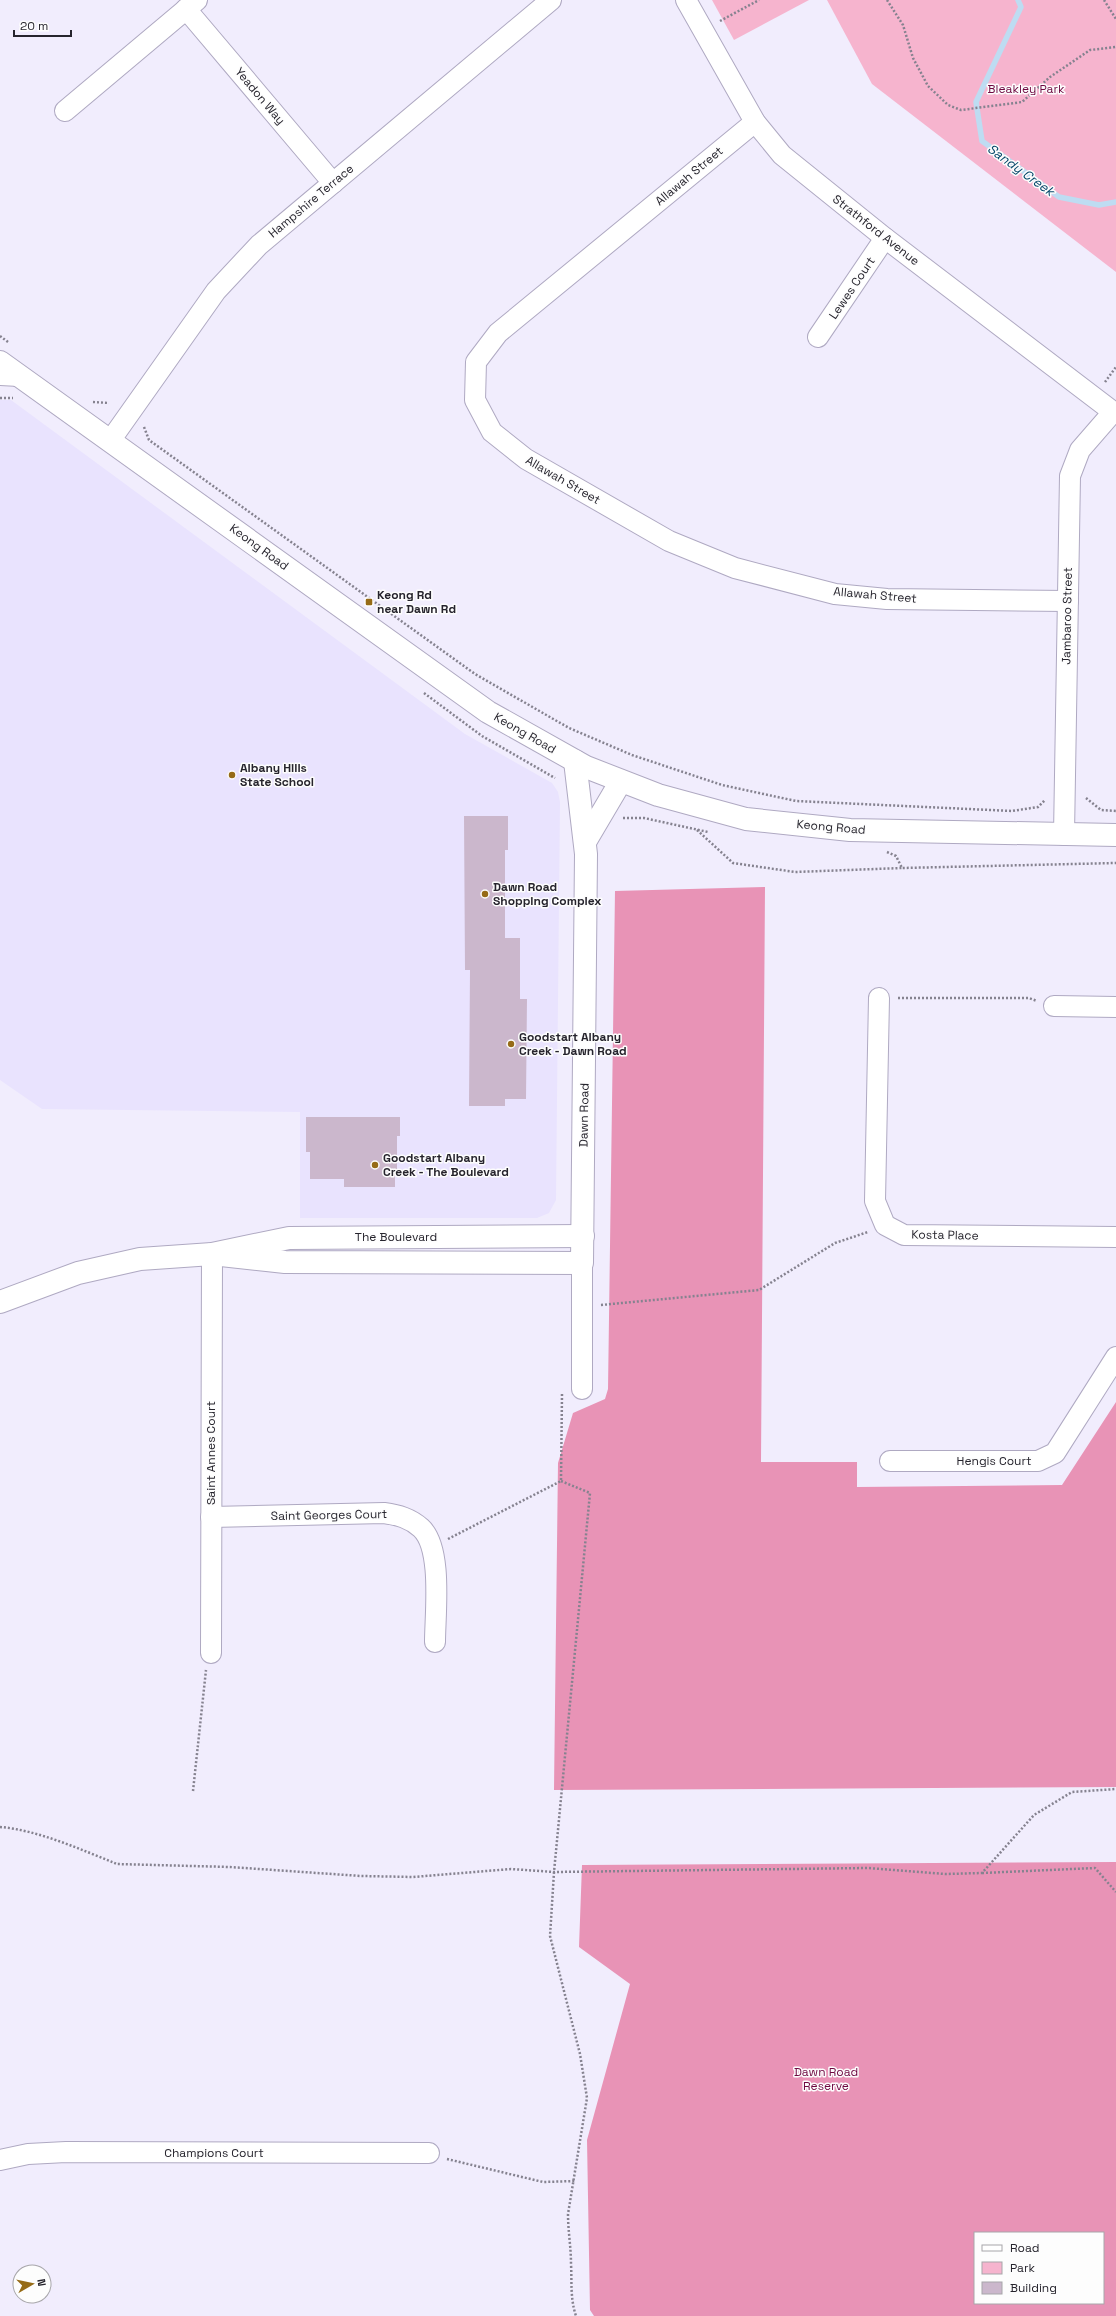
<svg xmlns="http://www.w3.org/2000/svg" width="1116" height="2316" font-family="'Space Grotesk',sans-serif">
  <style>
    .built { fill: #e9e3fe }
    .green { fill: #f6b4ce }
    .forest { fill: #e893b6; fill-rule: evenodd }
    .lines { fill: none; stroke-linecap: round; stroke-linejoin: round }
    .stream { stroke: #bedcf2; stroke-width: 5.5 }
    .building { fill: #cbb7cc }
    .service-casing { stroke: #afa9c2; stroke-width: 12 }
    .minor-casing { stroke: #afa9c2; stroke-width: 22 }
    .tertiary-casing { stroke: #afa9c2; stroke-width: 24 }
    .path { stroke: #85828f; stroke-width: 2.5; stroke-dasharray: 2 2; stroke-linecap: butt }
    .service { stroke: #fff; stroke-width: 10 }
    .minor { stroke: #fff; stroke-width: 20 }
    .tertiary { stroke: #fff; stroke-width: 22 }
    .poi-dot { fill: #966b17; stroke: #fdfdfd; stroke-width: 1.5 }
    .labels { text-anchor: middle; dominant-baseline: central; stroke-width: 3; stroke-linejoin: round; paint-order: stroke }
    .park-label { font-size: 12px; fill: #6e0841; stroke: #fdfdfd }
    .street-label { font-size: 12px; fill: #26242d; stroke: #fdfdfd }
    .poi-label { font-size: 12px; font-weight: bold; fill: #26242d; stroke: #fdfdfd; text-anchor: start }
    .water-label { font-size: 13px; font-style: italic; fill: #05476a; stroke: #fdfdfd }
  </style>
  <rect width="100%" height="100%" fill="#f1edfd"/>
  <path class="built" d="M0,400H11L465,734L552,783L558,792L560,802L556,1200L549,1213L537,1218H300V1112L42,1109L0,1080Z"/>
  <g class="green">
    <path d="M712,0H809L734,40Z"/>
    <path d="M827,0H1116V272L872,84Z"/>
  </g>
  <g class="forest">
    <path d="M765,887L761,1462H857V1487L1062,1485L1116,1402V1787L554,1790L558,1463L573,1413L605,1399L608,1389L615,891Z"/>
    <path d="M1116,1862V2316H594L590,2310L587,2140L630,1984L579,1947L582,1865ZM975,2233H1103V2303H975Z"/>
  </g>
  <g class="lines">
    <path class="stream" d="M1018,0L1021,7L976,102L982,141L1059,197L1099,205L1116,202"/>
  </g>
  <g class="building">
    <path d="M464,816H508V850H505V938H520V999H527L526,1099H505V1106H469L470,970H465Z"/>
    <path d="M306,1117H400V1136H397V1176H395V1187H344V1179H310V1152H306Z"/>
  </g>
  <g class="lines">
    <g class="service-casing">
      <path id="service" d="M0,380L19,381"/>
    </g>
    <g class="minor-casing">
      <g id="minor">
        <path d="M686,0L755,122L782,155L885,238L1116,414"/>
        <path d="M186,9L333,183"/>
        <path d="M65,111L197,0"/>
        <path d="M755,122L498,333L476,362L475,400L492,432L526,459L669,541L735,568L835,594L887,599L1068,601"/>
        <path d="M818,337L885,238"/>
        <path d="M110,441L216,291L259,245L551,0"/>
        <path d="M1064,835L1070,476L1080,450L1113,412"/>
        <path d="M879,998L875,1201L885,1225L904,1235L1116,1237"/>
        <path d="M1054,1006L1116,1007"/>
        <path d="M582,1389V1263"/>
        <path d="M890,1461H1038L1055,1453L1116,1357"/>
        <path d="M211,1517L384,1513C398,1515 410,1518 421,1528C443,1548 435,1614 435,1642"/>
        <path d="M211,1653L212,1254"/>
        <path d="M0,2160L28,2154L66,2152L429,2153"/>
      </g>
    </g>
    <g class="tertiary-casing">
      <g id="tertiary">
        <path d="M0,362L488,712L586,767L658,795L746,819L850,830L1116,835"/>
        <path d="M585,842L621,781"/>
        <path d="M212,1254L285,1262L582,1263L586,854L575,761"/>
        <path d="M0,1302L78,1273L140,1259L212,1254L289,1238L583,1236"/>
      </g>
    </g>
    <g class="path">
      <path d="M887,0L903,25L913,58L928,86L948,105L961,110L1022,102L1050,77L1090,50L1116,47"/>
      <path d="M1104,0L1116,19"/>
      <path d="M720,21L759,0"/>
      <path d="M0,336L8,342"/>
      <path d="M1105,382L1116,367"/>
      <path d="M0,398H13"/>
      <path d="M93,402L109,403"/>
      <path d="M144,427L149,440L475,674L569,728L632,755L722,785L796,801L1012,811L1038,807L1045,800"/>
      <path d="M424,693L482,736L555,778"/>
      <path d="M1086,798L1101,810L1116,811"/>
      <path d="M623,818H644L708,832"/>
      <path d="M697,830L733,863L795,872L902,868"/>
      <path d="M887,852L896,856L902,868L1116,863"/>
      <path d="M898,998H1029L1037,1001"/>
      <path d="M601,1305L759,1290L835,1243L868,1232"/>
      <path d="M561,1481L590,1493L554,1872L550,1936L580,2054L587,2098L568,2214C568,2231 571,2247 571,2264C572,2282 570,2298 576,2316"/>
      <path d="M448,1539L561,1481L562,1394"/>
      <path d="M193,1791L206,1670"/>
      <path d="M0,1827C38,1830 82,1850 117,1864L230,1867L361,1876L413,1877L511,1869L554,1872L868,1868L945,1874L982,1873L1034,1815L1072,1792L1116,1789"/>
      <path d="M982,1873L1095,1868L1116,1892"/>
      <path d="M447,2159L543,2182L575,2181"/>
    </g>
    <use href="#service" class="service"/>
    <use href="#minor" class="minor"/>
    <use href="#tertiary" class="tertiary"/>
  </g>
  <g class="poi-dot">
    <rect x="365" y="598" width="8" height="8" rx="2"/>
    <circle cx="232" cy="775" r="4"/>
    <circle cx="485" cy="894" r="4"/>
    <circle cx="511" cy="1044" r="4"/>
    <circle cx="375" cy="1165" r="4"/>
  </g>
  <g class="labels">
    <g class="park-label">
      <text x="1026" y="89">Bleakley Park</text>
      <text x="826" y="2072">Dawn Road<tspan x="826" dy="14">Reserve</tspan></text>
    </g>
    <g class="street-label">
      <text transform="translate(260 96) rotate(50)">Yeadon Way</text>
      <text transform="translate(689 176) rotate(-40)">Allawah Street</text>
      <text transform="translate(311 201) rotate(-40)">Hampshire Terrace</text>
      <text transform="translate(876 230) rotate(38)">Strathford Avenue</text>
      <text transform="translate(852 288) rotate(-56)">Lewes Court</text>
      <text transform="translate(563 480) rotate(30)">Allawah Street</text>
      <text transform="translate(259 547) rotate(36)">Keong Road</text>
      <text transform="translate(875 595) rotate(5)">Allawah Street</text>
      <text transform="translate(1067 616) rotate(-89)">Jambaroo Street</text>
      <text transform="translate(525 733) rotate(30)">Keong Road</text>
      <text transform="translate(831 827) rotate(5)">Keong Road</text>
      <text transform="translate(584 1115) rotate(-89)">Dawn Road</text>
      <text transform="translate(945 1235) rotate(1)">Kosta Place</text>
      <text x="396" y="1237">The Boulevard</text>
      <text transform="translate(211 1453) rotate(-90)">Saint Annes Court</text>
      <text x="994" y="1461">Hengis Court</text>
      <text transform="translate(329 1515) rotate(-1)">Saint Georges Court</text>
      <text x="214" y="2153">Champions Court</text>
    </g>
    <g class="poi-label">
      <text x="377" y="595">Keong Rd<tspan x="377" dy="14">near Dawn Rd</tspan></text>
      <text x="240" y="768">Albany Hills<tspan x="240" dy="14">State School</tspan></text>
      <text x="493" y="887">Dawn Road<tspan x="493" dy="14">Shopping Complex</tspan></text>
      <text x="519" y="1037">Goodstart Albany<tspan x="519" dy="14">Creek - Dawn Road</tspan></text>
      <text x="383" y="1158">Goodstart Albany<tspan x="383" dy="14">Creek - The Boulevard</tspan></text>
    </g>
    <g class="water-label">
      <text transform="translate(1021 170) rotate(36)">Sandy Creek</text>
    </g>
  </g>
  <rect x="974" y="2232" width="130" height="72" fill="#fdfdfd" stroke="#a7a6aa"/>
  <rect x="982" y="2245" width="20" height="6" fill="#ffffff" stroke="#a7a6aa"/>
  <text x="1010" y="2252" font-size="12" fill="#26242d">Road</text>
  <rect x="982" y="2262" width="20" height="12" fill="#f6b4ce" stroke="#a7a6aa"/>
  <text x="1010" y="2272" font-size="12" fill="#26242d">Park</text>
  <rect x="982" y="2282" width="20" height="12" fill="#cbb7cc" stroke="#a7a6aa"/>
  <text x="1010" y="2292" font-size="12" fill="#26242d">Building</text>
  <g transform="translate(32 2284) rotate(81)"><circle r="19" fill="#fdfdfd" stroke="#a7a6aa"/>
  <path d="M0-3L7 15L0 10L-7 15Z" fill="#966b17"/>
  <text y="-6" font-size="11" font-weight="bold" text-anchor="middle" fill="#26242d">N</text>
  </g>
  <path d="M14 30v6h57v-6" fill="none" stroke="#26242d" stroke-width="2"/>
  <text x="20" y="30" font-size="12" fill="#26242d" stroke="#fdfdfd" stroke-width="3" paint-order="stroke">20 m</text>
</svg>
